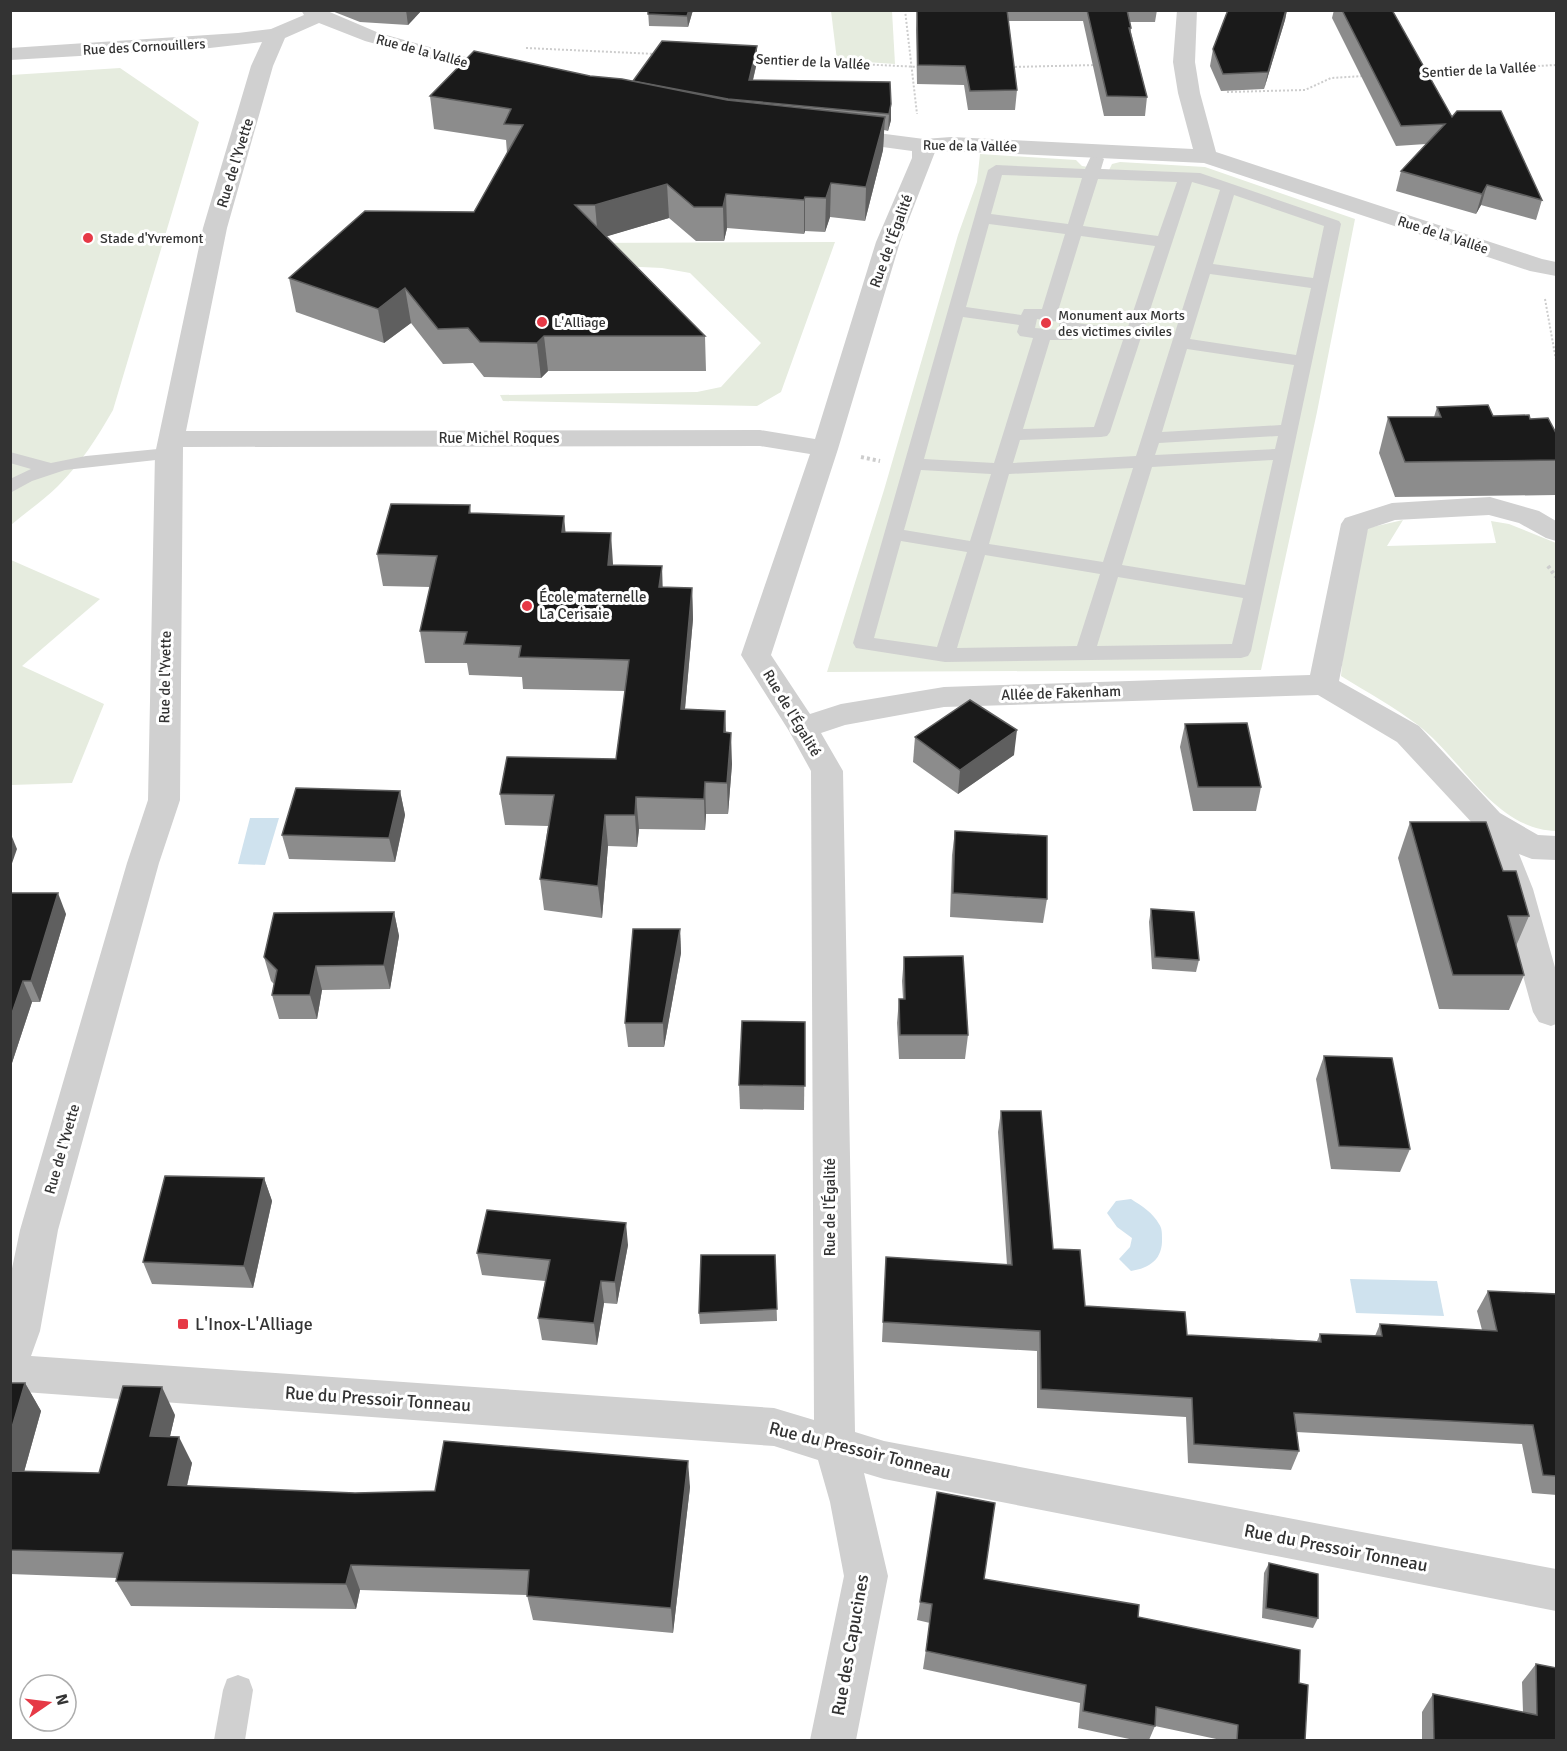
<svg xmlns="http://www.w3.org/2000/svg" width="1567" height="1751" font-family="Signika,sans-serif">
  <style>
    .green { fill: #e6ecdf }
    .water { fill: #cfe2ee }
    .lines { fill: none; stroke-linecap: round; stroke-linejoin: round }
    .path-far1 { stroke: #cdcdcd; stroke-width: 2; stroke-dasharray: 2 2; stroke-linecap: butt }
    .path { stroke: #cdcdcd; stroke-width: 4; stroke-dasharray: 3 3; stroke-linecap: butt }
    .service { fill: #d0d0d0; fill-rule: evenodd }
    .minor { fill: #d0d0d0; fill-rule: evenodd }
    .wall { fill: #8c8c8c }
    .shaded-wall { fill: #5f5f5f }
    .building { fill: #1a1a1a; stroke: #5f5f5f; stroke-width: 1.5 }
    .poi-dot { fill: #e63946; stroke: #fff; stroke-width: 2 }
    .labels { text-anchor: middle; dominant-baseline: central; stroke-width: 6; stroke-linejoin: round; paint-order: stroke }
    .far-street-label { font-size: 14px; fill: #333; stroke: #fff }
    .far-poi-label { font-size: 14px; fill: #333; stroke: #fff; text-anchor: start }
    .street-label { font-size: 15px; fill: #333; stroke: #fff }
    .poi-label { font-size: 15px; fill: #333; stroke: #fff; text-anchor: start }
    .near-poi-label { font-size: 18px; fill: #333; stroke: #fff; text-anchor: start }
    .near-street-label { font-size: 18px; fill: #333; stroke: #fff }
  </style>
  <rect width="100%" height="100%" fill="#fff"/>
  <g class="green">
    <path d="M831,11H892L895,64L837,60Z"/>
    <path d="M120,68L199,122L113,410C97,438 81,463 58,486C44,500 26,512 11,525V75Z"/>
    <path d="M980,154L1076,160L1082,166L1109,170L1112,164L1120,162L1205,167L1355,219L1317,412L1261,670L827,672L884,490L958,235L977,182Z"/>
    <path d="M835,242L781,392L757,406L503,401L500,395L697,392L721,387L761,343L690,273L662,268L578,264L579,243Z"/>
    <path d="M1403,520L1387,546L1496,543L1491,521L1509,524L1556,543V831C1494,829 1463,760 1418,725C1394,707 1367,692 1341,676L1347,609L1368,528Z"/>
    <path d="M11,560L100,599L22,666L104,704L72,783L11,785Z"/>
  </g>
  <g class="water">
    <path d="M250,818H279L265,865L238,864Z"/>
    <path d="M1131,1199C1142,1206 1153,1213 1159,1224C1162,1228 1162,1233 1162,1238C1163,1259 1150,1268 1131,1271L1119,1259L1130,1247L1132,1238L1117,1227L1107,1213L1116,1201Z"/>
    <path d="M1350,1279L1437,1281L1444,1316L1356,1313Z"/>
  </g>
  <g class="lines">
    <g class="path-far1">
      <path d="M905,10L917,114"/>
      <path d="M526,48L656,54"/>
      <path d="M753,59L920,67"/>
      <path d="M1011,67L1097,65"/>
      <path d="M1422,73L1556,65"/>
      <path d="M1227,92L1305,90L1331,78L1364,76"/>
      <path d="M1545,299L1556,360"/>
    </g>
    <g class="path">
      <path d="M861,457L880,461"/>
      <path d="M1548,566L1556,577"/>
    </g>
    <g class="service">
      <path d="M1096,154L1104,159L1101,169L1200,173L1339,221L1341,224L1251,651L1248,656L1241,658L945,662L856,648L853,643L988,170L996,165L1085,169L1091,156ZM1002,175L1082,178L1068,224L991,214ZM1098,179L1177,182L1158,236L1083,226ZM1192,182L1220,190L1136,456L1013,463L1020,440L1101,437L1107,436L1110,432ZM1234,195L1324,226L1313,278L1213,264ZM989,224L1065,234L1042,309H1024L1021,315L966,307ZM1081,236L1155,246L1127,330L1077,323L1075,314L1058,311ZM1210,274L1311,288L1296,355L1190,339ZM963,317L1019,325L1017,332L1020,336L1033,338L994,463L924,459ZM1037,319L1060,322L1058,330L1035,328ZM1075,333L1123,340L1094,427L1023,429L1050,340H1072ZM1187,349L1294,365L1281,425L1162,432ZM1278,436L1275,449L1155,455L1159,443ZM1273,460L1245,585L1122,565L1152,467ZM1133,468L1103,562L989,544L1009,474ZM921,470L991,474L970,541L904,530ZM901,541L967,552L937,647L874,638ZM985,555L1100,574L1077,646L957,648ZM1118,577L1243,598L1232,644L1097,646Z"/>
      <path d="M168,448L174,450L177,454L174,458L65,470L32,481L10,493V479L31,469L10,463V452L51,463L86,456Z"/>
      <path d="M238,1675L249,1679L253,1690L245,1740H214L223,1690L227,1679Z"/>
    </g>
    <path class="minor" d="M301,10H325L379,33L513,70L517,74L513,78L506,80L499,78L365,41L319,23L285,38L273,66L227,228L186,431L760,430L815,439L876,242L912,158V151L831,140L828,135L831,130L839,128L924,139L951,137L1193,149L1178,93L1173,62L1177,10H1197L1195,62L1200,93L1216,152L1542,259L1556,262V276L1530,271L1204,163L951,151L935,152L900,242L838,449L771,655L810,714L841,704L944,687L1310,675L1341,524L1345,518L1392,503L1490,497L1539,511L1556,521V541L1546,538L1519,523L1489,515L1395,520L1368,529L1339,681L1419,726L1500,813L1538,835L1556,836V860L1532,859L1519,854L1533,889L1556,971V1024L1551,1026L1539,1022L1533,1012L1499,889L1475,826L1397,742L1318,695L944,707L845,725L821,733L843,771L855,1432L884,1441L1556,1569V1611L884,1479L864,1473L888,1576L856,1740H810L844,1576L830,1502L818,1460L774,1446L10,1391V1278L20,1230L127,863L148,800L155,454L203,228L251,66L262,42L201,49L10,60V48L238,33L271,29L304,15ZM760,446L810,454L741,655L789,731L811,771L814,1420L774,1408L31,1356L40,1331L58,1230L159,863L180,800L183,447Z"/>
  </g>
  <g class="wall">
    <path d="M422,10L408,25L360,22L332,11Z"/>
    <path d="M648,10H693L688,27L649,26Z"/>
    <path d="M1157,10L1155,22H1130L1131,28V32L1147,97L1145,116H1104L1083,21H1008L1017,90L1015,110H968L964,85L917,84L916,30L917,11Z"/>
    <path d="M1228,10H1287L1285,20L1264,89L1221,91L1210,66L1213,49Z"/>
    <path d="M1334,10H1392L1452,117L1542,200L1536,220L1481,205L1476,214L1396,191L1401,171L1426,144L1396,146L1332,18Z"/>
    <path d="M757,62L753,80L890,82L891,120L888,131L884,130L883,150L865,221L830,217L825,232L805,231L804,234L727,228L724,241H696L669,218L607,236L705,336L706,371H548L541,378L484,377L473,363L443,364L411,323L384,343L296,312L289,278L474,212L507,153L506,140L434,129L430,96L590,76L633,81Z"/>
    <path d="M1437,407L1493,416L1557,435L1556,495L1395,497L1379,453L1388,417H1434Z"/>
    <path d="M470,505L471,513L566,532L613,565L663,587L692,588L693,619L685,709L725,711L726,732L732,764L728,814H706L705,830L639,829L637,847L608,846L602,918L544,910L540,879L548,826L505,825L500,794L616,759L625,691L523,689L522,677L469,675L467,663H425L420,631L430,587L383,586L377,554Z"/>
    <path d="M1185,724L1261,787L1256,811H1193L1180,747Z"/>
    <path d="M915,737L1014,755L958,794L913,762Z"/>
    <path d="M400,791L405,815L395,862L289,859L282,835Z"/>
    <path d="M1410,822L1503,871L1529,916L1516,946L1524,975L1509,1010L1439,1009L1398,858Z"/>
    <path d="M955,831L1047,899L1043,923L950,917L952,855Z"/>
    <path d="M10,893L66,914L40,1002H32L10,1069Z"/>
    <path d="M1151,909L1199,960L1196,972L1152,969L1149,922Z"/>
    <path d="M394,912L399,936L390,989L322,990L317,1019H279L272,995L274,984L271,981L264,957Z"/>
    <path d="M680,929L681,953L664,1047H628L625,1023Z"/>
    <path d="M904,957L968,1035L965,1059H899L897,1023L899,999H903L902,981Z"/>
    <path d="M805,1022L804,1110L740,1109L739,1085Z"/>
    <path d="M1324,1056L1410,1149L1400,1172L1331,1169L1316,1079Z"/>
    <path d="M1001,1111L1053,1249L1085,1306L1187,1335L1317,1341L1320,1334L1375,1336L1380,1324L1482,1330L1477,1311L1488,1291L1557,1294V1495L1532,1493L1522,1444L1296,1432L1299,1451L1291,1470L1188,1463L1186,1417L1037,1408V1351L882,1342L885,1277L1007,1265L998,1132Z"/>
    <path d="M264,1178L272,1201L253,1288L152,1284L143,1262Z"/>
    <path d="M628,1245L617,1304L604,1303L597,1345L542,1340L538,1318L545,1281L482,1275L477,1253Z"/>
    <path d="M775,1255L777,1321L700,1324L699,1313Z"/>
    <path d="M10,1383H25L41,1411L24,1472L99,1473L175,1415L170,1436L192,1463L187,1486L355,1493L690,1487L673,1633L533,1620L527,1595L360,1590L356,1609L131,1606L116,1581L117,1578L10,1574Z"/>
    <path d="M1269,1563L1318,1618L1313,1628L1262,1618L1264,1573Z"/>
    <path d="M984,1579L1138,1617L1299,1683L1305,1740H1308H1221L1155,1726L1149,1740H1134L1078,1728L1080,1703L923,1669L930,1623L917,1620L920,1602Z"/>
    <path d="M1536,1664L1557,1740H1422V1712L1433,1694L1523,1712L1522,1682Z"/>
  </g>
  <g class="shaded-wall">
    <path d="M406,10H422L408,25Z"/>
    <path d="M689,10H693L688,27L687,16Z"/>
    <path d="M1286,10H1287L1285,20L1264,89L1268,72Z"/>
    <path d="M757,46V62L749,96V80Z"/>
    <path d="M891,104V120L888,131L889,114Z"/>
    <path d="M885,117L883,150L865,221L866,187Z"/>
    <path d="M831,183L830,217L825,232L826,198Z"/>
    <path d="M667,184L669,218L598,239L595,205Z"/>
    <path d="M1487,185L1481,205L1476,214L1482,194Z"/>
    <path d="M726,194L727,228L724,241L723,207Z"/>
    <path d="M805,197V231L804,234V200Z"/>
    <path d="M405,288L411,323L384,343L378,309Z"/>
    <path d="M544,336L548,371L541,378L537,343Z"/>
    <path d="M564,516L567,548L562,532Z"/>
    <path d="M611,533L613,564L611,597L608,565Z"/>
    <path d="M662,566L663,598L659,587Z"/>
    <path d="M692,588L693,619L682,741L681,709Z"/>
    <path d="M725,711L726,742L724,732Z"/>
    <path d="M1017,730L1014,755L958,794L960,770Z"/>
    <path d="M731,733L732,764L728,814L727,783Z"/>
    <path d="M705,782L706,814L705,830L704,799Z"/>
    <path d="M400,791L405,815L395,862L389,838Z"/>
    <path d="M636,797L639,829L637,847L635,815Z"/>
    <path d="M605,815L608,846L602,918L598,886Z"/>
    <path d="M10,832L17,849L10,869Z"/>
    <path d="M58,893L66,914L40,1002L31,981Z"/>
    <path d="M394,912L399,936L390,989L384,965Z"/>
    <path d="M680,929L681,953L664,1047L663,1023Z"/>
    <path d="M316,966L322,990L317,1019L310,995Z"/>
    <path d="M23,981L32,1002L10,1069V1019Z"/>
    <path d="M264,1178L272,1201L253,1288L244,1266Z"/>
    <path d="M626,1223L628,1245L617,1304L615,1282Z"/>
    <path d="M601,1281L604,1303L597,1345L594,1323Z"/>
    <path d="M25,1383L41,1411L17,1497L10,1488V1434Z"/>
    <path d="M162,1387L175,1415L164,1462L150,1436Z"/>
    <path d="M179,1437L192,1463L181,1511L168,1485Z"/>
    <path d="M688,1461L690,1487L673,1633L671,1608Z"/>
    <path d="M351,1565L360,1590L356,1609L346,1584Z"/>
  </g>
  <g class="building">
    <path d="M648,10H689L687,16L648,14Z"/>
    <path d="M1007,10L1017,90L970,91L965,66L918,65L917,10Z"/>
    <path d="M1087,10H1127L1131,28H1129L1147,97L1107,96Z"/>
    <path d="M1228,10H1286L1268,72L1223,74L1213,49Z"/>
    <path d="M1342,10H1392L1452,117L1457,111H1501L1542,200L1487,185L1482,194L1401,171L1445,124L1401,126Z"/>
    <path d="M662,41L757,46L749,80L890,82L891,104L889,114L728,99L633,81Z"/>
    <path d="M474,51L590,76L622,79L727,100L885,117L866,187L831,183L826,198L805,197L804,200L726,194L723,207H694L667,184L595,205H575L705,336H544L537,343L480,342L468,328L438,329L405,288L378,309L289,278L365,211L474,212L523,125L504,124L511,109L430,96Z"/>
    <path d="M1488,405L1493,416L1529,415L1530,419L1548,418L1557,435V460L1405,462L1388,417H1441L1437,407Z"/>
    <path d="M391,504L470,505L469,513L564,516L562,532L611,533L608,565L662,566L659,587L692,588L681,709L725,711L724,732L731,733L727,783L705,782L704,799L636,797L635,815H605L598,886L540,879L554,795L500,794L507,757L616,759L629,660L519,657L521,646L464,644L467,632L420,631L437,556L377,554Z"/>
    <path d="M970,700L1017,730L960,770L915,737Z"/>
    <path d="M1247,723L1261,787H1198L1185,724Z"/>
    <path d="M296,788L400,791L389,838L282,835Z"/>
    <path d="M1410,822H1486L1503,871H1516L1529,916H1508L1524,975H1453Z"/>
    <path d="M955,831L1047,836V899L953,893Z"/>
    <path d="M10,893H58L31,981H23L10,1019Z"/>
    <path d="M1151,909L1194,912L1199,960L1155,957Z"/>
    <path d="M394,912L384,965L316,966L310,995H272L277,970L264,957L274,913Z"/>
    <path d="M633,929H680L663,1023H625Z"/>
    <path d="M963,956L968,1035H900L899,999H905L904,957Z"/>
    <path d="M742,1021L805,1022V1086L739,1085Z"/>
    <path d="M1324,1056L1392,1058L1410,1149L1339,1146Z"/>
    <path d="M1001,1111H1041L1053,1249L1080,1250L1085,1306L1185,1312L1187,1335L1321,1342L1320,1334L1382,1336L1380,1324L1497,1331L1488,1291L1557,1294V1476L1543,1475L1533,1425L1294,1413L1299,1451L1194,1444L1192,1398L1041,1389L1040,1331L883,1322L886,1257L1012,1265Z"/>
    <path d="M165,1176L264,1178L244,1266L143,1262Z"/>
    <path d="M487,1210L626,1223L615,1282L601,1281L594,1323L538,1318L550,1260L477,1253Z"/>
    <path d="M701,1255H775L777,1309L699,1313Z"/>
    <path d="M10,1383H25L10,1434Z"/>
    <path d="M123,1386L162,1387L150,1436L179,1437L168,1485L355,1493L435,1491L444,1441L688,1461L671,1608L527,1596L529,1570L351,1565L346,1584L116,1581L123,1553L10,1550V1471L99,1473Z"/>
    <path d="M937,1492L995,1503L984,1579L1139,1605L1138,1617L1300,1650L1299,1683L1308,1685L1305,1740H1308H1237L1238,1725L1156,1707L1155,1726L1083,1711L1086,1685L926,1651L932,1604L920,1602Z"/>
    <path d="M1269,1563L1318,1574V1618L1266,1608Z"/>
    <path d="M1536,1664L1557,1668V1740H1434L1433,1694L1537,1715Z"/>
  </g>
  <g class="poi-dot">
    <circle cx="88" cy="238" r="6"/>
    <circle cx="542" cy="322" r="6"/>
    <circle cx="1046" cy="323" r="6"/>
    <circle cx="527" cy="606" r="6"/>
    <rect x="177" y="1318" width="12" height="12" rx="3"/>
  </g>
  <g class="labels">
    <g class="far-street-label">
      <text transform="translate(144 47) rotate(-3)">Rue des Cornouillers</text>
      <text transform="translate(422 51) rotate(15)">Rue de la Vallée</text>
      <text transform="translate(813 62) rotate(3)">Sentier de la Vallée</text>
      <text transform="translate(1479 70) rotate(-3)">Sentier de la Vallée</text>
      <text transform="translate(970 146) rotate(1)">Rue de la Vallée</text>
      <text transform="translate(1443 235) rotate(18)">Rue de la Vallée</text>
    </g>
    <g class="far-poi-label">
      <text x="100" y="238">Stade d'Yvremont</text>
      <text x="1058" y="315">Monument aux Morts<tspan x="1058" dy="16">des victimes civiles</tspan></text>
      <text x="554" y="322">L'Alliage</text>
    </g>
    <g class="street-label">
      <text transform="translate(235 163) rotate(-73)">Rue de l'Yvette</text>
      <text transform="translate(891 241) rotate(-70)">Rue de l'Égalité</text>
      <text x="499" y="438">Rue Michel Roques</text>
      <text transform="translate(165 677) rotate(-89)">Rue de l'Yvette</text>
      <text transform="translate(1061 693) rotate(-2)">Allée de Fakenham</text>
      <text transform="translate(792 713) rotate(59)">Rue de l'Égalité</text>
      <text transform="translate(62 1149) rotate(-74)">Rue de l'Yvette</text>
      <text transform="translate(830 1207) rotate(-90)">Rue de l'Égalité</text>
    </g>
    <g class="poi-label">
      <text x="539" y="597">École maternelle<tspan x="539" dy="17">La Cerisaie</tspan></text>
    </g>
    <g class="near-poi-label">
      <text x="195" y="1324">L'Inox-L'Alliage</text>
    </g>
    <g class="near-street-label">
      <text transform="translate(378 1399) rotate(4)">Rue du Pressoir Tonneau</text>
      <text transform="translate(860 1450) rotate(14)">Rue du Pressoir Tonneau</text>
      <text transform="translate(1336 1548) rotate(11)">Rue du Pressoir Tonneau</text>
      <text transform="translate(850 1645) rotate(-80)">Rue des Capucines</text>
    </g>
  </g>
  <rect width="1567" height="1751" fill="none" stroke="#333333" stroke-width="24"/>
  <g transform="translate(48 1703) rotate(76)"><circle r="28" fill="#ffffff" stroke="#adadad" stroke-width="1.5"/>
  <path d="M0-4.5L10 22L0 15L-10 22Z" fill="#e63946"/>
  <text y="-9" font-size="16" font-weight="bold" text-anchor="middle" fill="#333333">N</text>
  </g>
</svg>
